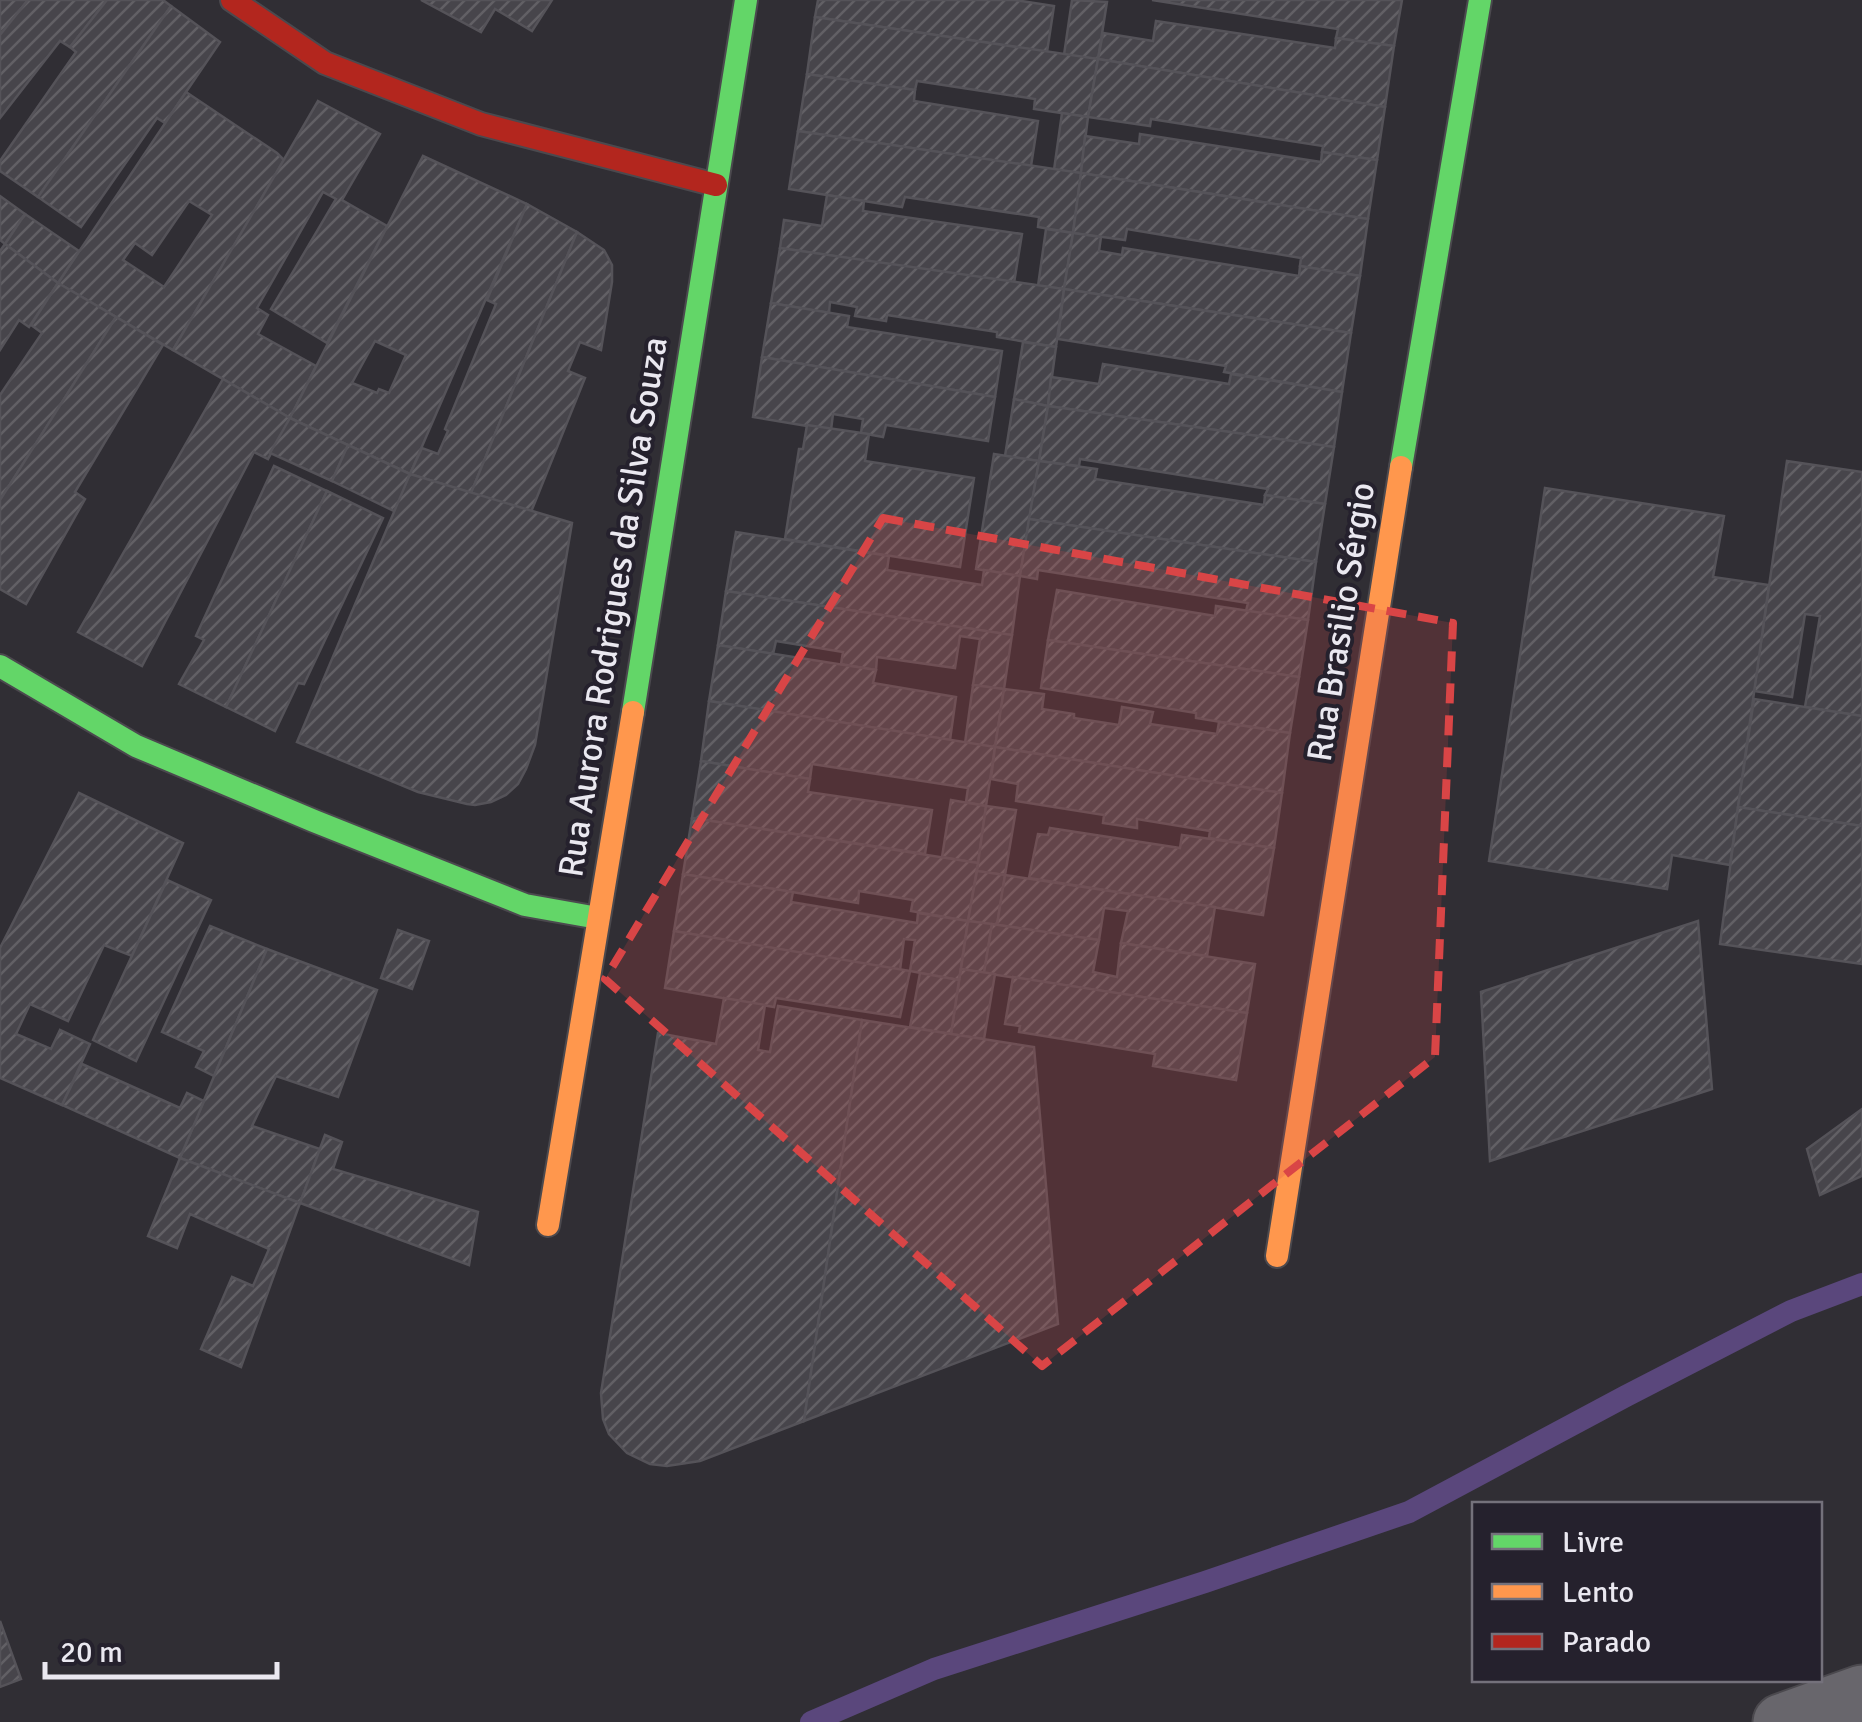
<svg xmlns="http://www.w3.org/2000/svg" width="1862" height="1722" font-family="Signika,sans-serif">
  <style>
    .lines { fill: none; stroke-linecap: round; stroke-linejoin: round }
    .stream { stroke: #5a477c; stroke-width: 22 }
    .building { fill: url(#building-hatch); stroke: #555359; stroke-width: 2.5; fill-rule: evenodd }
    .street-casing { stroke: #4b494e; stroke-width: 59 }
    .fast-casing { stroke: #4b494e; stroke-width: 26 }
    .slow-casing { stroke: #4b494e; stroke-width: 26 }
    .jam-casing { stroke: #4b494e; stroke-width: 26 }
    .street { stroke: #68666c; stroke-width: 55 }
    .fast { stroke: #63d668; stroke-width: 22 }
    .slow { stroke: #ff974d; stroke-width: 22 }
    .jam { stroke: #b3261e; stroke-width: 22 }
    .marked { fill: #d94546; fill-opacity: 0.2; stroke: #d94546; stroke-width: 8; stroke-dasharray: 20 12; stroke-linejoin: round }
    .labels { text-anchor: middle; dominant-baseline: central; stroke-width: 8; stroke-linejoin: round; paint-order: stroke }
    .street-label { font-size: 35px; fill: #eae8f0; stroke: #25212d }
  </style>
  <defs>
    <pattern id="building-hatch" width="6" height="6" patternUnits="userSpaceOnUse" patternTransform="scale(2.5)"><rect width="6" height="6" fill="#47454b"/><path d="M-1 1l2-2M0 6l6-6M5 7l2-2" fill="none" stroke="#626065"/></pattern>
  </defs>
  <rect width="100%" height="100%" fill="#302e34"/>
  <g class="lines">
    <path class="stream" d="M811,1722L934,1669L1205,1582L1409,1512L1626,1396L1791,1311L1862,1284"/>
  </g>
  <g class="building">
    <path d="M0,0H28L0,35Z"/>
    <path d="M28,0H107L70,47L60,41L0,118V35Z"/>
    <path d="M107,0H163L171,6L38,197L0,171V161L76,52L70,47Z"/>
    <path d="M421,0H552L532,31L495,9L481,32Z"/>
    <path d="M818,0H1015L1054,6L1047,52L815,17Z"/>
    <path d="M1072,0L1107,2L1098,59L1064,55Z"/>
    <path d="M1152,0H1402L1394,46L1336,38L1338,29Z"/>
    <path d="M171,6L220,42L165,123L157,118L81,227L38,197Z"/>
    <path d="M815,17L1098,59L1088,117L1034,109L1035,99L917,81L915,90L807,74Z"/>
    <path d="M1156,21L1335,48L1336,38L1394,46L1385,107L1098,59L1103,33L1153,41Z"/>
    <path d="M1098,59L1385,107L1377,160L1322,152L1323,146L1151,119L1150,126L1088,117Z"/>
    <path d="M807,74L915,90L914,101L1038,121L1031,166L798,131Z"/>
    <path d="M186,92L277,153L284,160L173,350L58,283ZM189,201L212,215L164,287L123,260L135,243L152,255Z"/>
    <path d="M318,101L380,134L342,200L387,226L327,343L271,309L336,199L323,192L257,308L268,315L258,334L316,366L290,418L173,350Z"/>
    <path d="M1062,113L1088,117L1081,173L1054,170Z"/>
    <path d="M798,131L1081,173L1073,233L1038,227L1039,217L905,197L902,207L789,189Z"/>
    <path d="M1140,134L1321,162L1322,152L1377,160L1368,219L1081,173L1085,136L1139,144Z"/>
    <path d="M423,156L527,204L410,474L290,418ZM375,341L406,355L389,393L379,389L377,393L352,383Z"/>
    <path d="M1081,173L1368,219L1360,276L1300,266L1301,258L1127,229L1125,240L1073,233Z"/>
    <path d="M827,195L864,201L863,211L1022,234L1014,283L780,248L784,220L822,226Z"/>
    <path d="M0,196L25,214L5,244L0,240Z"/>
    <path d="M527,204L577,232L471,493L410,474L422,448L438,454L448,431L445,429L496,304L487,300Z"/>
    <path d="M25,214L79,251L58,283L5,244Z"/>
    <path d="M1046,229L1073,233L1064,289L1038,286Z"/>
    <path d="M577,232L604,250L612,265V282L601,350L580,342L568,371L585,378L531,512L471,493Z"/>
    <path d="M1073,233L1101,237L1099,251L1122,255L1123,248L1299,276L1300,266L1360,276L1351,333L1064,289Z"/>
    <path d="M5,244L58,283L29,327L19,320L0,350V251Z"/>
    <path d="M780,248L1064,289L1056,347L997,337V332L887,315L886,321L855,316L857,307L830,302L829,313L771,303Z"/>
    <path d="M58,283L116,317L0,500V395L42,333L31,325Z"/>
    <path d="M1064,289L1351,333L1342,392L1224,372L1226,366L1058,339Z"/>
    <path d="M771,303L849,316L847,327L1002,351L995,397L762,357Z"/>
    <path d="M116,317L163,345L75,492L85,499L26,604L0,589V500Z"/>
    <path d="M1023,342L1056,347L1048,406L1014,399Z"/>
    <path d="M762,357L995,397L988,441L886,425L883,437L861,433L863,419L833,414L831,430L753,417Z"/>
    <path d="M1103,364L1229,384L1231,374L1342,392L1334,447L1048,406L1051,377L1099,384Z"/>
    <path d="M223,379L290,418L268,459L254,452L142,666L78,632Z"/>
    <path d="M1014,399L1048,406L1039,461L1005,456Z"/>
    <path d="M1048,406L1334,447L1325,504L1265,495L1268,489L1080,459L1079,466L1039,461Z"/>
    <path d="M290,418L348,445L332,481L270,453Z"/>
    <path d="M807,425L869,434L865,461L974,478L960,567L785,539L799,449H803Z"/>
    <path d="M348,445L410,474L396,512L332,481Z"/>
    <path d="M994,454L1039,461L1020,576L976,569Z"/>
    <path d="M1039,461L1097,469L1095,479L1264,505L1265,495L1325,504L1316,562L1029,519Z"/>
    <path d="M1787,461L1862,472V716L1805,707L1820,616L1805,614L1792,697L1754,691Z"/>
    <path d="M274,466L327,491L226,707L179,684L204,640L196,636Z"/>
    <path d="M410,474L572,523L535,745L526,769L518,784L506,795L491,802L475,805L467,804L418,792L297,742Z"/>
    <path d="M1545,488L1724,516L1713,577L1769,585L1730,865L1672,855L1667,889L1489,861Z"/>
    <path d="M327,491L383,518L304,684L298,683L275,731L226,707Z"/>
    <path d="M1029,519L1316,562L1308,620L1246,611L1248,603L1038,570L1037,579L1020,576Z"/>
    <path d="M736,532L889,556L887,570L982,585L984,570L1020,576L1012,635L726,591Z"/>
    <path d="M1057,590L1215,616L1216,606L1308,620L1299,677L1048,640Z"/>
    <path d="M726,591L1012,635L1004,689L973,685L980,639L960,636L955,668L877,657L876,670L841,664L843,652L776,641L773,654L718,645Z"/>
    <path d="M1048,640L1299,677L1290,733L1196,718V713L1041,688Z"/>
    <path d="M718,645L876,670L873,683L956,697L950,740L709,701Z"/>
    <path d="M973,685L1004,689L995,747L965,743Z"/>
    <path d="M1004,689L1044,694L1042,709L1074,714V718L1119,725L1122,707L1153,712L1150,724L1217,734L1219,722L1290,733L1282,793L995,747Z"/>
    <path d="M1754,699L1862,716V826L1738,807Z"/>
    <path d="M709,701L995,747L986,806L966,802L968,788L812,764L810,779L701,761Z"/>
    <path d="M995,747L1282,793L1274,848L1209,838L1210,831L1137,819V828L1103,823L1104,815L1016,801L1018,784L991,779Z"/>
    <path d="M701,761L810,779L808,792L932,810L925,854L692,818Z"/>
    <path d="M79,793L183,843L132,956L104,945L68,1021L30,1004L16,1034L51,1049L60,1030L90,1044L62,1105L0,1078V948Z"/>
    <path d="M951,800L986,806L978,863L942,857Z"/>
    <path d="M986,806L1016,810L1005,875L977,871Z"/>
    <path d="M1738,807L1862,826V964L1720,944Z"/>
    <path d="M692,818L978,863L968,921L911,911L913,900L859,891L858,903L683,874Z"/>
    <path d="M1050,828L1180,848L1182,835L1274,848L1263,915L1029,878L1038,834L1048,835Z"/>
    <path d="M977,871L1005,875L997,925L968,921Z"/>
    <path d="M683,874L793,892L791,902L917,923L918,913L968,921L959,980L910,971L915,940L904,939L900,970L674,931Z"/>
    <path d="M1005,875L1215,907L1207,956L1121,943L1128,911L1104,908L1099,940L997,925Z"/>
    <path d="M167,880L211,900L136,1061L93,1040Z"/>
    <path d="M968,921L992,924L984,973L961,969Z"/>
    <path d="M1698,921L1712,1089L1490,1161L1481,992Z"/>
    <path d="M992,924L1099,940L1093,972L1117,977L1121,943L1255,964L1247,1013L984,973Z"/>
    <path d="M210,926L267,949L214,1076L196,1067L204,1051L162,1032Z"/>
    <path d="M398,930L429,941L412,989L381,978Z"/>
    <path d="M674,931L910,971L900,1017L776,998L774,1007L665,988Z"/>
    <path d="M267,949L377,990L338,1097L276,1076L252,1126L320,1149L300,1203L180,1158Z"/>
    <path d="M961,969L995,974L984,1039L951,1034Z"/>
    <path d="M920,973L959,980L951,1034L910,1027Z"/>
    <path d="M1013,977L1247,1013L1236,1080L1153,1066L1155,1054L1019,1032L1020,1026L1005,1024Z"/>
    <path d="M724,998L765,1005L758,1050L770,1052L778,1006L862,1020L804,1421L700,1461L667,1466L650,1464L627,1453L609,1434L603,1419L601,1393L658,1033L716,1044Z"/>
    <path d="M862,1020L1034,1047L1058,1324L804,1421Z"/>
    <path d="M82,1064L180,1108L187,1093L204,1101L180,1158L62,1105Z"/>
    <path d="M1862,1109V1176L1820,1195L1807,1149Z"/>
    <path d="M325,1135L342,1142L333,1169L478,1212L469,1265L300,1203Z"/>
    <path d="M180,1158L300,1203L241,1367L201,1349L232,1277L253,1286L269,1249L190,1214L177,1248L148,1236Z"/>
    <path d="M0,1621L21,1679L0,1687Z"/>
  </g>
  <g class="lines">
    <g class="street-casing">
      <path id="street" d="M1781,1722L1862,1693"/>
    </g>
    <g class="fast-casing">
      <g id="fast">
        <path d="M1401,467L1480,0"/>
        <path d="M0,666L136,746L314,821L525,905L598,918"/>
        <path d="M633,712L746,0"/>
      </g>
    </g>
    <g class="slow-casing">
      <g id="slow">
        <path d="M548,1225L633,712"/>
        <path d="M1277,1256L1401,467"/>
      </g>
    </g>
    <g class="jam-casing">
      <path id="jam" d="M232,0L325,63L481,124L716,185"/>
    </g>
    <use href="#street" class="street"/>
    <use href="#fast" class="fast"/>
    <use href="#slow" class="slow"/>
    <use href="#jam" class="jam"/>
  </g>
  <path class="marked" d="M883,518L1453,623L1435,1057L1042,1366L605,979Z"/>
  <g class="labels">
    <g class="street-label">
      <text transform="translate(613 607) rotate(-81)">Rua Aurora Rodrigues da Silva Souza</text>
      <text transform="translate(1341 622) rotate(-81)">Rua Brasilio Sérgio</text>
    </g>
  </g>
  <rect x="1472" y="1502" width="350" height="180" fill="#25212d" stroke="#74717b" stroke-width="2.5"/>
  <rect x="1492" y="1534" width="50" height="15" fill="#63d668" stroke="#74717b" stroke-width="2.5"/>
  <text x="1562" y="1552" font-size="30" fill="#eae8f0">Livre</text>
  <rect x="1492" y="1584" width="50" height="15" fill="#ff974d" stroke="#74717b" stroke-width="2.5"/>
  <text x="1562" y="1602" font-size="30" fill="#eae8f0">Lento</text>
  <rect x="1492" y="1634" width="50" height="15" fill="#b3261e" stroke="#74717b" stroke-width="2.5"/>
  <text x="1562" y="1652" font-size="30" fill="#eae8f0">Parado</text>
  <path d="M45 1662v15h232v-15" fill="none" stroke="#eae8f0" stroke-width="5"/>
  <text x="60" y="1662" font-size="30" fill="#eae8f0" stroke="#25212d" stroke-width="8" paint-order="stroke">20 m</text>
</svg>
